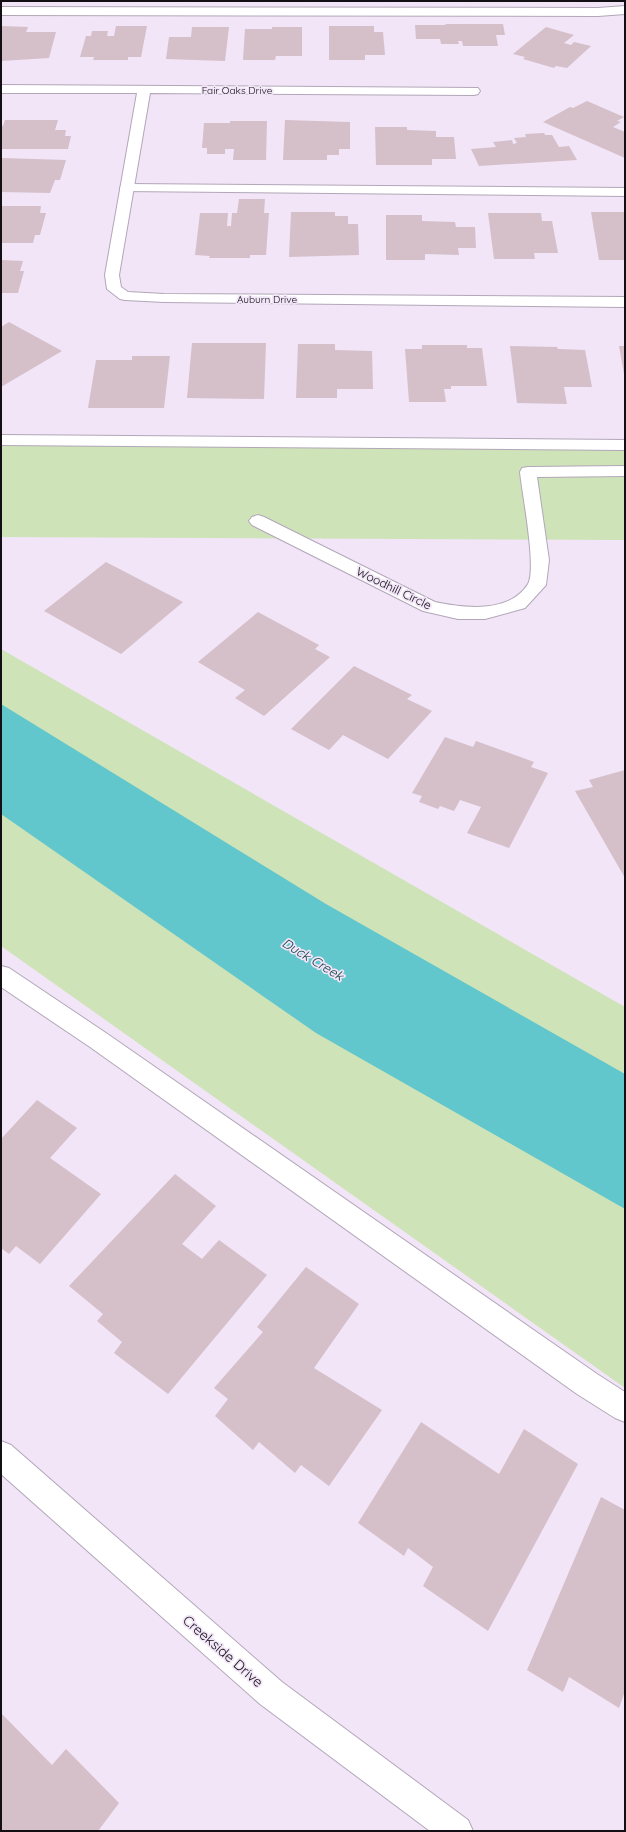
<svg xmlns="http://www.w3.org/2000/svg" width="626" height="1832" font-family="Quicksand,sans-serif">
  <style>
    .green { fill: #cfe3b8 }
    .water { fill: #61c7cc }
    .building { fill: #d5bfc9 }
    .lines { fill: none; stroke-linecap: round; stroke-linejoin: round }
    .lane-casing { stroke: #b2a7b8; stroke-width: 2 }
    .street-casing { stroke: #b2a7b8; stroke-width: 2 }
    .lane { fill: #fff; fill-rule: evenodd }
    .street { fill: #fff; fill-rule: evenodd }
    .labels { text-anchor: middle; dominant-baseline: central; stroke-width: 3.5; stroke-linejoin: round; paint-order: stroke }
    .far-street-label { font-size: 10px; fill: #130f15; stroke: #f1e5f7 }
    .street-label { font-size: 12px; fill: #130f15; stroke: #f1e5f7 }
    .water-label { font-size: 13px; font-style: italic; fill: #093b3d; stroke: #f1e5f7 }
    .near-street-label { font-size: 14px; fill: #130f15; stroke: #f1e5f7 }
  </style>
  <rect width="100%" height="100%" fill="#f1e5f7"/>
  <g class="green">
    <path d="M625,439V540L1,537V443Z"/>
    <path d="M1,649L625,1007V1388L1,946Z"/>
  </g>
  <path class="water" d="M1,704L326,904L625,1074V1209L316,1033L1,814Z"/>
  <g class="building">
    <path d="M445,24H503L505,35H496L498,46H463L462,41H458L459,44H441L440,39H416L415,25H446Z"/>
    <path d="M1,26L28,27L26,32H56L49,58L1,61Z"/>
    <path d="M116,26H147L141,57H128V60H93L94,57H80L86,36H91L92,31H108L107,36H114Z"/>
    <path d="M329,26H374V32H383L385,55H365V60H329Z"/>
    <path d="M192,27H229L225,61L166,59L169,37H191Z"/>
    <path d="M272,27H302V56H276L275,60H243L245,29H272Z"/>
    <path d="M546,27L574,35L564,43L571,45L574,42L591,46L567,68L556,66L554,68L523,59L525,57L513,54Z"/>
    <path d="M587,101L624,117L617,121L621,122L613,127L625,132V158L543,122L570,107L573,108Z"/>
    <path d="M5,120H58L55,130H66L65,136H71L68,149H1V126H3Z"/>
    <path d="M285,120L350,122V149H339V155H327V160H283Z"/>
    <path d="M230,121H267L266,160H233L234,149H225V154H207V148H202L204,123H230Z"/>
    <path d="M375,127H407V130L436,131V137H454L456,159H432V165H376Z"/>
    <path d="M544,133L545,135H552L559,147L569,146L577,160L479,166L471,149L496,147L493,142L512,140L513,144L517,143L514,138L526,137L525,134Z"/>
    <path d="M1,158L66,160L60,180H55L50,193L1,192Z"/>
    <path d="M239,199H265L264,213H269L266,255H250V258H209L210,256L195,255L200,213H228L227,226H231L232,213H237Z"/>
    <path d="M1,206H41L40,213H46L40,235H35L33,243H1Z"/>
    <path d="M291,212H335V216H348V224H358L359,255L289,257Z"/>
    <path d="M591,212H624L625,260H599Z"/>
    <path d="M488,213H541L542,221H552L558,253H534L535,259H494Z"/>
    <path d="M386,215H422V221L455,222L456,227H475L476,248H458L459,255L425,254V260H386Z"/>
    <path d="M1,260L23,261L20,271H24L18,293H1Z"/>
    <path d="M9,322L62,351L1,387V327Z"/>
    <path d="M192,343H266L264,399L187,398Z"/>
    <path d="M298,344H335V350L372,351L373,389H337V398H296Z"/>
    <path d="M422,345H467V348H482L487,386H451V389H444L446,402H409L405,349H422Z"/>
    <path d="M510,346L557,347L558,349L585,350L592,387H564L567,404L517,403Z"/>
    <path d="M619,346H625V374H624Z"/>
    <path d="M132,356H170L164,408H88L96,360H132Z"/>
    <path d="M106,562L183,602L121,654L44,611Z"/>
    <path d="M258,612L319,645L315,649L330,657L264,716L235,698L245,690L198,662Z"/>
    <path d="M354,666L412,695L407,699L432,711L388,759L343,735L329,750L291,729Z"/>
    <path d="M445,737L473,747L476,741L534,762L531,767L548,773L509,848L467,833L481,807L460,800L454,811L440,806L438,809L419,802L422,796L412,793Z"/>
    <path d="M625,770V878L575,791L593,787L589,780Z"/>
    <path d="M37,1100L77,1128L50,1158L101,1194L40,1264L16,1246L9,1254L1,1248V1139Z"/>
    <path d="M175,1174L216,1206L182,1244L202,1259L219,1240L267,1275L168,1394L114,1353L122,1342L97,1321L103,1314L69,1286Z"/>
    <path d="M306,1267L359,1304L314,1368L382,1410L329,1486L301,1465L295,1473L259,1442L253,1450L215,1416L228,1399L214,1388L263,1332L257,1327Z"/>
    <path d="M421,1422L499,1474L524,1429L578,1464L488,1631L423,1586L433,1567L408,1548L404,1556L358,1523Z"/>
    <path d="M601,1497L625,1510V1691L619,1708L569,1677L563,1692L527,1670Z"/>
    <path d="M1,1713L52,1765L66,1749L119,1803L98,1831H1Z"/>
  </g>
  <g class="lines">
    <g class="lane-casing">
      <g id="lane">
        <path d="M625,6V14L598,16L1,15V7L598,8Z"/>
        <path d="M127,184L625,188V196L122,191L120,188L122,185Z"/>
        <path d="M1,435L625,440V450L1,445Z"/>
        <path d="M1,966L9,968L106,1033L597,1374L625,1392V1422L615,1418L577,1394L90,1047L1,987Z"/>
      </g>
    </g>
    <g class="street-casing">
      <g id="street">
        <path d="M1,85L478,88L480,91L478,94L474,95L150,93L119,275L121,287L128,292L164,294L625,297V307L164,302L125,300L120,299L107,289L105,275L137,93H1Z"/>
        <path d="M625,466V476L537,477L549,560L546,585L525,608L485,619H458L423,611L252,525L249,521L252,517L258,515L264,517L435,602C464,608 509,614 528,584C537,568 522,493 520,472L522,468L528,467Z"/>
        <path d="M1,1441L11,1445L282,1682L468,1820L473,1831H430L260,1704L1,1474Z"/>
      </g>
    </g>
    <use href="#lane" class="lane"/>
    <use href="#street" class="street"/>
  </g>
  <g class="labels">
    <g class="far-street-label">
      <text x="237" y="90">Fair Oaks Drive</text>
      <text x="267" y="299">Auburn Drive</text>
    </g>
    <g class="street-label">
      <text transform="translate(394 588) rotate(26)">Woodhill Circle</text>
    </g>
    <g class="water-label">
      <text transform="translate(313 959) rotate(31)">Duck Creek</text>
    </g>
    <g class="near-street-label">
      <text transform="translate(223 1651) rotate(41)">Creekside Drive</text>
    </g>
  </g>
  <rect width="626" height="1832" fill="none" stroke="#130f15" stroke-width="4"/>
</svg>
